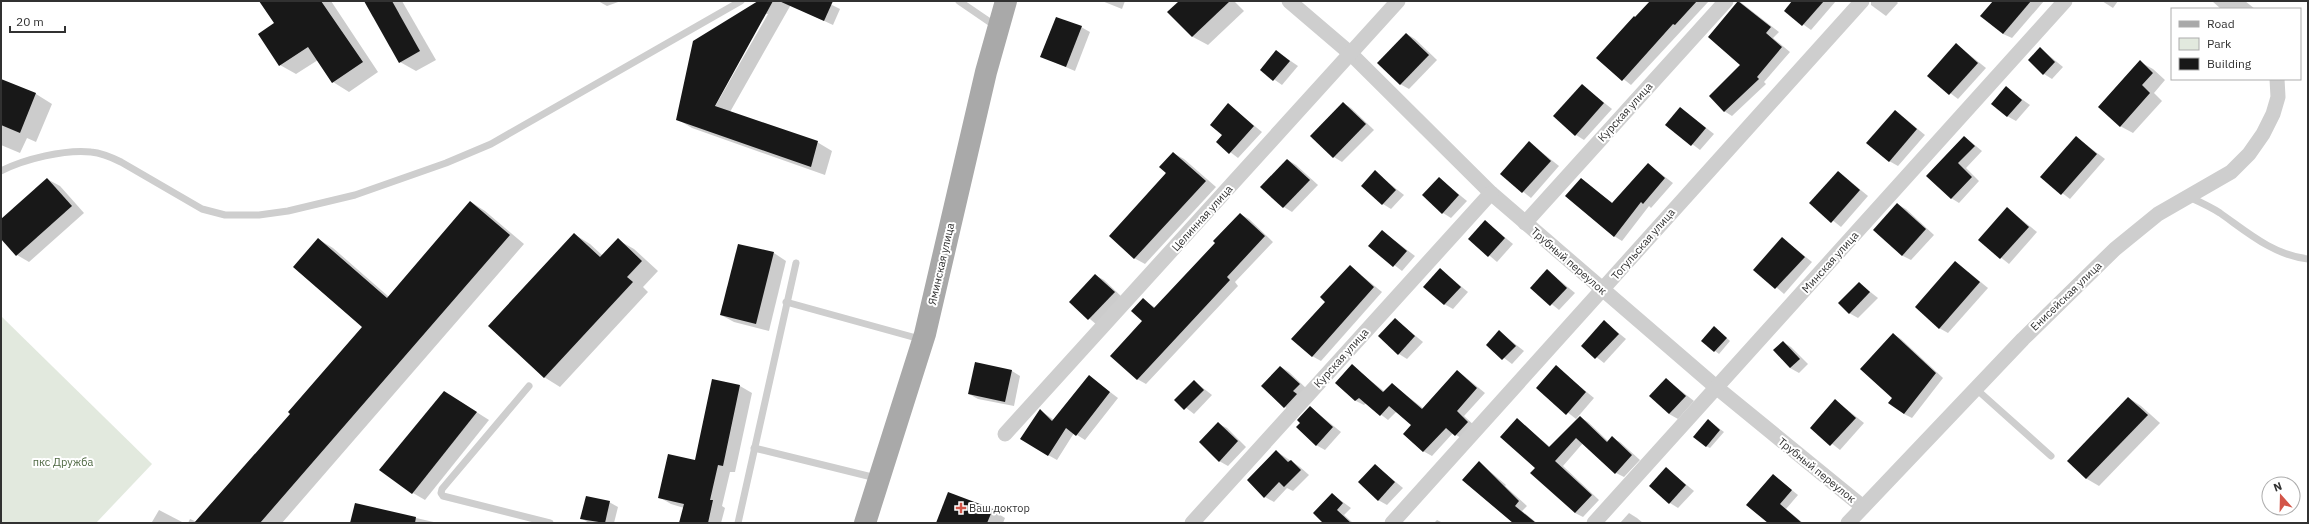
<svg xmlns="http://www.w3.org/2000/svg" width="2309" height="524" font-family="'IBM Plex Sans',sans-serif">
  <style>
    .green { fill: #e2e9de }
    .shadow { fill: #0003; fill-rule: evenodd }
    .building { fill: #181818 }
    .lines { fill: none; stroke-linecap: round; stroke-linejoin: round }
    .lane { stroke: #cecece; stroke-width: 7 }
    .street { stroke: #cecece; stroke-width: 15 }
    .primary { stroke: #a9a9a9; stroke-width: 22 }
    .poi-dot { fill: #d35548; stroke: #fff; stroke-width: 1.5 }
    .labels { text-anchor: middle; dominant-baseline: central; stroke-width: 4; stroke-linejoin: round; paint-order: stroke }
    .street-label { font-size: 11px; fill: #313131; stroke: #fff }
    .park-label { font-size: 11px; fill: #4e6842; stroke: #fff }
    .poi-label { font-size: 11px; fill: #313131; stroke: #fff; text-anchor: start }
  </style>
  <rect width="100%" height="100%" fill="#fff"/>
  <path class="green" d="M1,316L152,464L96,523H1Z"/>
  <g class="shadow">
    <path d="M260,1H331L378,72L349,92L333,82L318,60L296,74L280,65L275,23Z"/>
    <path d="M365,1H402L436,60L416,71L400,62Z"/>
    <path d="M598,1H621L607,6Z"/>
    <path d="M760,1H793L730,112L817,142L832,151L825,175L692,128L677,119ZM765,14H768L713,110H711Z"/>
    <path d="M797,1H824L840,9L833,25L794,7Z"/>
    <path d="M1102,1H1125L1122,9Z"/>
    <path d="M1180,1H1234L1244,11L1208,45L1193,37L1169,12Z"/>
    <path d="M1651,1H1709L1631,85L1597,58Z"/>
    <path d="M1739,1L1779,32L1773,38L1790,52L1764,82L1766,84L1732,116L1724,111L1742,65L1710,37Z"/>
    <path d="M1794,1H1836L1811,30L1785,11Z"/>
    <path d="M1871,1H1896L1898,3L1886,16L1871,5Z"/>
    <path d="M1994,1H2044L2012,38L2003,34Z"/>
    <path d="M2102,1H2118L2113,8Z"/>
    <path d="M2212,1H2245L2255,9H2221Z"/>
    <path d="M1081,27L1090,32L1075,71L1042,57Z"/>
    <path d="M1407,34L1415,39L1437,60L1409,89L1400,84Z"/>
    <path d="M1956,44L1986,68L1958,99L1928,76Z"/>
    <path d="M2040,48L2063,67L2052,79L2044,74Z"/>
    <path d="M1276,51L1298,66L1282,85L1261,70Z"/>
    <path d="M2140,62L2153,69L2165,80L2154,93L2162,101L2133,133L2120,126Z"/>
    <path d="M1,80L36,94L52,104L36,142L27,138L20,153L1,145Z"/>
    <path d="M1582,85L1612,109L1584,140L1576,135Z"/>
    <path d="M2006,88L2030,105L2016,121L2007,116Z"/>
    <path d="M1343,103L1351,108L1374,130L1342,162L1334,157L1311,136Z"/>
    <path d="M1229,105L1262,132L1238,158L1217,142L1223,135Z"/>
    <path d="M1681,108L1714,134L1700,150L1667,125Z"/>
    <path d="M1896,111L1925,135L1898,166L1889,161Z"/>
    <path d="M1965,137L1982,151L1966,168L1979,181L1959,203L1951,198L1928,176Z"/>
    <path d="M2076,137L2105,159L2070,199L2041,177Z"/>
    <path d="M1529,142L1559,166L1531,198L1501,174Z"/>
    <path d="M1173,153L1184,159L1216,187L1145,264L1134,258Z"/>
    <path d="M1288,160L1296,165L1318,185L1292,212L1284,207Z"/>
    <path d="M1648,164L1673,183L1651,208L1649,206L1622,241L1614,236L1581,180L1614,204Z"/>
    <path d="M1375,172L1404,195L1391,209L1383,204Z"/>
    <path d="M1839,172L1868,196L1841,227L1811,203Z"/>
    <path d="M1439,178L1467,201L1451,218L1443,213Z"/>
    <path d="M47,179L60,186L84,213L29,262L17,255L1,238V220Z"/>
    <path d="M471,202L485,211L524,244L282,523H188L190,519L197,522L292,414L363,327L318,239L333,248L389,297Z"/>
    <path d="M1897,204L1906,209L1934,235L1911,260L1903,256L1874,230Z"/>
    <path d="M2007,208L2037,232L2009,264L1979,240Z"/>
    <path d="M1240,214L1249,219L1273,242L1235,282L1238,286L1146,384L1137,379L1143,321V300L1156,308L1216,243Z"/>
    <path d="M1485,221L1513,244L1497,262L1470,239Z"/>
    <path d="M1382,231L1415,256L1402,271L1370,246Z"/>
    <path d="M574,234L590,244L603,256L618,240L634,249L658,271L643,287L648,292L560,387L544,377Z"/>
    <path d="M1782,238L1812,262L1784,294L1755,269Z"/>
    <path d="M774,253L786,261L769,331L734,322L721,315Z"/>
    <path d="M1956,262L1988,288L1948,333L1939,328Z"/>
    <path d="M1350,266L1382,292L1321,361L1312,356L1327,302Z"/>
    <path d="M1441,270L1468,292L1453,309L1444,304Z"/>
    <path d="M1547,270L1575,293L1559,310L1532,288Z"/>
    <path d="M1095,275L1104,280L1123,298L1097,325L1070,302Z"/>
    <path d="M1859,283L1878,298L1858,318L1849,313Z"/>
    <path d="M1395,319L1423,342L1407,359L1399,354Z"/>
    <path d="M1605,322L1626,339L1604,363L1582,346Z"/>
    <path d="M1718,330L1730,341L1719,354L1702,341Z"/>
    <path d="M1500,332L1524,351L1512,364L1487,345Z"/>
    <path d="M1893,334L1901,339L1943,378L1912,418L1904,414L1894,397Z"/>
    <path d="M1783,342L1791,347L1808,364L1799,373L1790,368L1774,350Z"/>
    <path d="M976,363L1012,371L1020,376L1014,406L978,399L969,394Z"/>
    <path d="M1352,366L1385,392L1392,384L1424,409L1458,371L1485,393L1464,416L1476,427L1464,440L1453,433L1432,456L1423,451L1413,425L1397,411L1388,420L1366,403L1364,405L1356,401L1336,383Z"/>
    <path d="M1281,367L1289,372L1308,390L1293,412L1285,407Z"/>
    <path d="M1556,367L1594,398L1576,419L1537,388Z"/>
    <path d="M1089,376L1118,398L1085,440L1074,433L1057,460L1048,455L1041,411L1054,420Z"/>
    <path d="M1666,379L1694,401L1678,419L1669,414Z"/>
    <path d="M713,380L740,386L752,393L735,472H730L722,506L725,508L721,523H680L684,508L671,504L659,497L695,462Z"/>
    <path d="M1194,381L1212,395L1194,414L1176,400Z"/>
    <path d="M2129,398L2141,406L2160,423L2099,486L2087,479L2068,461Z"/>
    <path d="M456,399L489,420L425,500L413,493Z"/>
    <path d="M1835,400L1864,423L1840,450L1811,427Z"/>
    <path d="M1310,407L1341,432L1325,450L1316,445Z"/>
    <path d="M1580,417L1588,422L1609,442L1612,438L1620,442L1640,460L1624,477L1616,473L1583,443L1563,466L1599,500L1583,517L1575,513L1536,468L1517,419L1550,447Z"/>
    <path d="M1712,423L1724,432L1710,448L1706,446Z"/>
    <path d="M1219,424L1227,428L1246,447L1228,466L1219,461Z"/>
    <path d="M1276,451L1300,467L1309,475L1293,491L1287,488L1274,502L1265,497Z"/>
    <path d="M1479,462L1506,485L1505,486L1527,506L1522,511L1537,523H1514Z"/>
    <path d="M1375,465L1403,488L1387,505L1378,500Z"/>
    <path d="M1666,468L1694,491L1678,508L1670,503Z"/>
    <path d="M1773,475L1798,495L1786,509L1803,523H1771Z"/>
    <path d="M1332,494L1351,508L1344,515L1353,523H1325Z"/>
    <path d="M609,502L618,507L614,523H589L581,518Z"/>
    <path d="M355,504L438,523H351Z"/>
    <path d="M159,510L184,523H154L152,522Z"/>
    <path d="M992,510L1005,518L1003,523H937Z"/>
    <path d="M1629,513L1637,518L1643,523H1620Z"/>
    <path d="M1437,520L1443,523H1434Z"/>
  </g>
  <g class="building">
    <path d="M259,1H321L363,62L332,83L308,47L279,66L258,34L274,23Z"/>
    <path d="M364,1H392L420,51L399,63Z"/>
    <path d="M758,1H773L715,106L818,141L811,167L676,120L693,41Z"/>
    <path d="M779,1H833L824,21Z"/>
    <path d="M1179,1H1230L1192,37L1167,12Z"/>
    <path d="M1650,1H1697L1675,25L1673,24L1622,81L1596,58L1634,16L1635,17Z"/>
    <path d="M1738,1L1771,27L1766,33L1782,47L1757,77L1759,79L1724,112L1709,96L1740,65L1708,37Z"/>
    <path d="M1792,1H1824L1802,26L1784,11Z"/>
    <path d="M1993,1H2031L2003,34L1980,16Z"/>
    <path d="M1056,17L1082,26L1066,67L1040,57Z"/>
    <path d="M1406,33L1429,55L1400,85L1377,63Z"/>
    <path d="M1956,43L1978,63L1949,95L1927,76Z"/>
    <path d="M2040,47L2055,62L2043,75L2028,60Z"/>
    <path d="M1276,50L1290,61L1273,81L1260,70Z"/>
    <path d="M2140,60L2153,73L2142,85L2150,93L2120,127L2098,107Z"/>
    <path d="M1,79L36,93L20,133L1,125Z"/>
    <path d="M1582,84L1604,103L1575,136L1553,116Z"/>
    <path d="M2006,86L2022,100L2007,117L1991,104Z"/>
    <path d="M1343,102L1366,124L1333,158L1310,136Z"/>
    <path d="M1228,103L1254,126L1229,154L1216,142L1222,135L1210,125Z"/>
    <path d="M1680,107L1706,128L1691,146L1665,125Z"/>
    <path d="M1895,110L1917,129L1889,162L1866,143Z"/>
    <path d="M1964,136L1975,146L1958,163L1972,177L1951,199L1926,176Z"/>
    <path d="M2076,136L2097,154L2061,195L2040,177Z"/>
    <path d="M1529,141L1551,161L1522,193L1500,174Z"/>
    <path d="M1173,152L1206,181L1134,259L1109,236L1166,173L1159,167Z"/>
    <path d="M1287,159L1310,180L1283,208L1260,187Z"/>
    <path d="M1648,163L1665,178L1643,204L1641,202L1614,237L1565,196L1581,178L1612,203Z"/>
    <path d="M1375,170L1396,190L1382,205L1361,186Z"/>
    <path d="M1838,171L1860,190L1831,223L1809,203Z"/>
    <path d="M1439,177L1459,195L1442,214L1422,195Z"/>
    <path d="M47,178L72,206L16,256L1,239V219Z"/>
    <path d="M470,201L510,235L260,523H194L290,414L288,412L362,327L293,267L318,238L387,298Z"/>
    <path d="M1897,203L1926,229L1902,256L1873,230Z"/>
    <path d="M2007,207L2029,227L2000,259L1978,240Z"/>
    <path d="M1240,213L1265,236L1227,277L1230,280L1137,380L1110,356L1142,321L1131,311L1143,298L1154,308L1215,243L1213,241Z"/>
    <path d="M1485,220L1505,238L1488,257L1468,239Z"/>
    <path d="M1382,230L1407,251L1393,267L1368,246Z"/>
    <path d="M574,233L600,257L618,238L642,261L627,277L633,282L544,378L488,326Z"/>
    <path d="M1782,237L1805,257L1775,289L1753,270Z"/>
    <path d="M738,244L774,252L756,324L720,315Z"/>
    <path d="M1955,261L1980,282L1939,329L1915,307Z"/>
    <path d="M1350,265L1374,287L1312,357L1291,339L1325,302L1320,297Z"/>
    <path d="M1440,268L1461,287L1444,305L1423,287Z"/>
    <path d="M1547,269L1567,288L1550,306L1530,288Z"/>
    <path d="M1095,274L1115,292L1088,320L1069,302Z"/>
    <path d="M1859,282L1870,292L1849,314L1838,303Z"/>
    <path d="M1395,318L1415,336L1398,355L1378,336Z"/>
    <path d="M1604,320L1619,334L1595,359L1581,346Z"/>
    <path d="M1714,326L1727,338L1714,352L1701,341Z"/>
    <path d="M1499,330L1516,346L1502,360L1486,345Z"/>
    <path d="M1893,333L1936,373L1904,414L1888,403L1892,398L1860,369Z"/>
    <path d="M1783,341L1800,359L1790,368L1773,350Z"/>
    <path d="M975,362L1012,370L1005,402L968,394Z"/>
    <path d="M1352,364L1383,392L1392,383L1422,409L1457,370L1477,388L1457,411L1468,422L1455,436L1446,428L1423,452L1403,434L1411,425L1389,406L1380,416L1359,398L1355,401L1335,383Z"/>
    <path d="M1556,365L1586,392L1566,415L1536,388Z"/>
    <path d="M1280,366L1300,384L1293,391L1297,394L1284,408L1261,386Z"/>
    <path d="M1089,375L1110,392L1076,436L1066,428L1048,456L1020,439L1040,409L1052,421Z"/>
    <path d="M1666,378L1686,396L1669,414L1649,396Z"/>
    <path d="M712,379L740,385L723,466L718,465L710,500H713L708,523H679L684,504L658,498L668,454L695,460Z"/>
    <path d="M1194,380L1204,390L1184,410L1174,400Z"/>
    <path d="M444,391L477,412L412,494L379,470Z"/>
    <path d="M2128,397L2148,415L2086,479L2067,461Z"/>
    <path d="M1835,399L1856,418L1830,446L1810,428Z"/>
    <path d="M1310,406L1333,427L1316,446L1296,427L1300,423L1297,420Z"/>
    <path d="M1580,416L1607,442L1612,436L1632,455L1615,474L1576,438L1555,461L1592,495L1575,513L1530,473L1535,468L1500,437L1517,418L1549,447Z"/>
    <path d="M1708,419L1720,430L1706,447L1693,437Z"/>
    <path d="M1218,422L1238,441L1219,462L1199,442Z"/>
    <path d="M1276,450L1288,462L1291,460L1301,470L1284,487L1279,482L1264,498L1247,480Z"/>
    <path d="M1479,461L1519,501L1515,506L1536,523H1513L1462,480Z"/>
    <path d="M1375,464L1395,482L1378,501L1358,482Z"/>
    <path d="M1666,467L1686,485L1669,504L1649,486Z"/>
    <path d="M1773,474L1792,490L1780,504L1802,523H1768L1746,505Z"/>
    <path d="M948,492L993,509L987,523H936Z"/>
    <path d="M1332,493L1343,503L1337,510L1351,523H1323L1313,513Z"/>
    <path d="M586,496L610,501L605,523L580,519Z"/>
    <path d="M355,503L416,517L415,523H350Z"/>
  </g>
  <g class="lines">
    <g class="lane">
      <path d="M959,1L997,27"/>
      <path d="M1,171C24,159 66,149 91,152C102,153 111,157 121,162L202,209L225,215H259L288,211L355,195L446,163L491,144L741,1"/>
      <path d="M2189,197C2200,202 2211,207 2220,213C2247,232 2273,255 2308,259"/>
      <path d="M786,302L920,339"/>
      <path d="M529,386L442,489L441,493L443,496L550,523"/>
      <path d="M1975,388L2051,456"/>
      <path d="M754,448L876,478"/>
      <path d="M738,523L796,263"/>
    </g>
    <g class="street">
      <path d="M1289,1L1351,54L1491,193L1716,387L1863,507"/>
      <path d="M1525,223L1726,1"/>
      <path d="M1005,434L1398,1"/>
      <path d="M1192,523L1491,193"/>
      <path d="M1392,523L1862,1"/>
      <path d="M1594,523L2065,1"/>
      <path d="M1848,523L2023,339L2115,249L2158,214L2231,172L2249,154L2263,134L2273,114L2278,97L2277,79"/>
    </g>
    <path class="primary" d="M865,523L925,334L986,72L1006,1"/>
  </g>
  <path class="poi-dot" d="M959 502h4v4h4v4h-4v4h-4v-4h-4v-4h4z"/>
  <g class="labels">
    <g class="street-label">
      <text transform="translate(1625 112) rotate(-48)">Курская улица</text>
      <text transform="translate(1202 218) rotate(-48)">Целинная улица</text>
      <text transform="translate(1643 244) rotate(-49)">Тогульская улица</text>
      <text transform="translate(1569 261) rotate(41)">Трубный переулок</text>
      <text transform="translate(1830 262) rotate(-48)">Минская улица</text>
      <text transform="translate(941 264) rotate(-77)">Яминская улица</text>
      <text transform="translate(2066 296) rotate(-44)">Енисейская улица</text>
      <text transform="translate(1341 358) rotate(-48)">Курская улица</text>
      <text transform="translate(1817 470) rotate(39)">Трубный переулок</text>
    </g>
    <g class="park-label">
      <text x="63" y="462">пкс Дружба</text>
    </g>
    <g class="poi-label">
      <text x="969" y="508">Ваш доктор</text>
    </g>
  </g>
  <rect width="2309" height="524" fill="none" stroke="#313131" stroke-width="4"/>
  <rect x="2171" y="8" width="130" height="72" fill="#ffffff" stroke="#adadad"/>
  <rect x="2179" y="21" width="20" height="6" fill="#a9a9a9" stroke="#adadad"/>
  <text x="2207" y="28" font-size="12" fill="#313131">Road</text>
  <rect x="2179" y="38" width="20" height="12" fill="#e2e9de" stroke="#adadad"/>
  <text x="2207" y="48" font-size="12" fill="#313131">Park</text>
  <rect x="2179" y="58" width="20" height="12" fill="#181818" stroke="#adadad"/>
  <text x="2207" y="68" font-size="12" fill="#313131">Building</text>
  <g transform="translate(2281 496) rotate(340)"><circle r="19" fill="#ffffff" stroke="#adadad"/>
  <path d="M0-3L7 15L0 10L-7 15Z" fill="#d35548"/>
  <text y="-6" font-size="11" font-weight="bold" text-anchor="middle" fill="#313131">N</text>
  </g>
  <path d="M10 26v6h55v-6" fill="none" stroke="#313131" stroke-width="2"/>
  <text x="16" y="26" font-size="12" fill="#313131" stroke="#ffffff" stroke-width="3" paint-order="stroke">20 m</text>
</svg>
